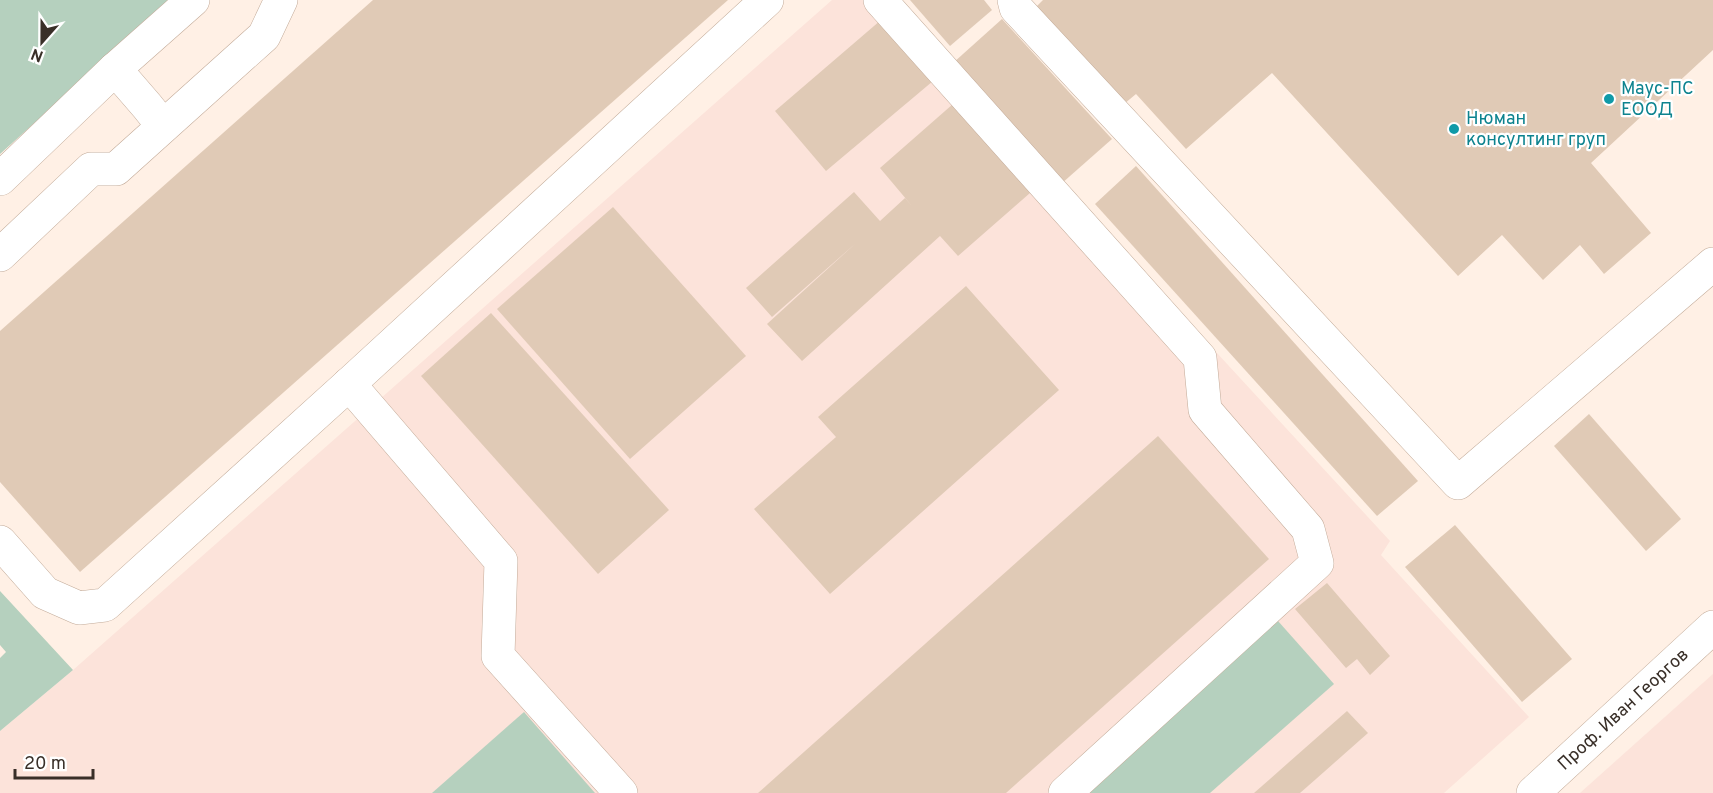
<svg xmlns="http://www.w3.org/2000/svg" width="1713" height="793" font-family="Overpass,sans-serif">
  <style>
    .industrial { fill: #fce3da }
    .green { fill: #b5d0be }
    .building { fill: #e0cab6 }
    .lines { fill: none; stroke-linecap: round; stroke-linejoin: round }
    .minor-casing { stroke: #c3ab99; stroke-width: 34 }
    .minor { stroke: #fff; stroke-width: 33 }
    .culture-dot { fill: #0f9aa8; stroke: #fff; stroke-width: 2 }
    .labels { text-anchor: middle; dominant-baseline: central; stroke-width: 4.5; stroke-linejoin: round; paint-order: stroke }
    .culture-label { font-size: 18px; fill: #0d838f; stroke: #fff; text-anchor: start }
    .street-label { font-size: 18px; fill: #392f28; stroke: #fff }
  </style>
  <rect width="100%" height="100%" fill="#fff0e5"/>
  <g class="industrial">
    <path d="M832,0H892L1390,541L1381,555L1529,717L1444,793H0V731L73,670Z"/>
    <path d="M1713,674V793H1580Z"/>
  </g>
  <g class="green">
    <path d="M0,0H171L0,154Z"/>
    <path d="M0,591L73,670L0,731V658L6,652L0,645Z"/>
    <path d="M1278,621L1334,684L1210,793H1083Z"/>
    <path d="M524,712L595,793H432Z"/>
  </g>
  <g class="building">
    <path d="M373,0H728L80,572L0,482V331Z"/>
    <path d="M910,0H984L992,10L950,46Z"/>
    <path d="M1043,0H1713V50L1591,163L1651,233L1604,274L1580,245L1543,280L1502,235L1458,276L1272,73L1186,149L1136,94L1118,109L1035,8Z"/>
    <path d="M1002,19L1112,139L1061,184L953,63Z"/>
    <path d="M881,20L933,81L826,171L775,111Z"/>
    <path d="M953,104L1030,193L958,256L940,236L802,361L767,324L856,243L772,317L746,288L854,192L880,221L905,198L912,206L880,168Z"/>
    <path d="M1136,166L1418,481L1377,516L1095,204Z"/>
    <path d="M613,207L746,356L630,459L497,309Z"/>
    <path d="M966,286L1059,390L830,594L754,509L836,437L818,417Z"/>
    <path d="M491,313L669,510L598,574L421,376Z"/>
    <path d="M1589,414L1681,519L1646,551L1554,446Z"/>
    <path d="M1158,436L1269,559L1006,793H758Z"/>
    <path d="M1455,525L1572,659L1522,702L1405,567Z"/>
    <path d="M1327,583L1390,656L1370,675L1357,659L1346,668L1295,609Z"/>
    <path d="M1347,711L1368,733L1316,779L1300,793H1254Z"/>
  </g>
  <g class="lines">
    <g class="minor-casing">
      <g id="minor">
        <path d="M880,0L1200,358L1205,410L1308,529L1317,563L1065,793"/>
        <path d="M1014,0L1016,8L1458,483L1713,264"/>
        <path d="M115,69L147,106L163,126"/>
        <path d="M0,179L115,69L193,0"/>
        <path d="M0,255L91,169H116L264,36L281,0"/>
        <path d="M349,384L501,561L498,656L621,793"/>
        <path d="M0,542L45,593L79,608L105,605L349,384L767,0"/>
        <path id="s1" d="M1533,793L1713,627"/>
      </g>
    </g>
    <use href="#minor" class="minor"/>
  </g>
  <g class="culture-dot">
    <circle cx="1609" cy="99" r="6"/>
    <circle cx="1454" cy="129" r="6"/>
  </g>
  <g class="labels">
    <g class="culture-label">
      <text x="1621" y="89">Маус-ПС<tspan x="1621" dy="21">ЕООД</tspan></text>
      <text x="1466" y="119">Нюман<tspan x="1466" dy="21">консултинг груп</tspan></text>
    </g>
    <g class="street-label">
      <text stroke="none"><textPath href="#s1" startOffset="123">Проф. Иван Георгов</textPath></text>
    </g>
  </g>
  <g transform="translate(42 42) rotate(201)" stroke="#ffffff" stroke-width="4.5" paint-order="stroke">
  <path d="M0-4.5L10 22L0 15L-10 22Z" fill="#392f28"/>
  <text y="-9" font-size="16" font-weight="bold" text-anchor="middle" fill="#392f28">N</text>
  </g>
  <path d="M15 769v9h78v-9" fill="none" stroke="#392f28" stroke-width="3"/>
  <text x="24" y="769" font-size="18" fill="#392f28" stroke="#ffffff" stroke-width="4.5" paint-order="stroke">20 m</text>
</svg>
